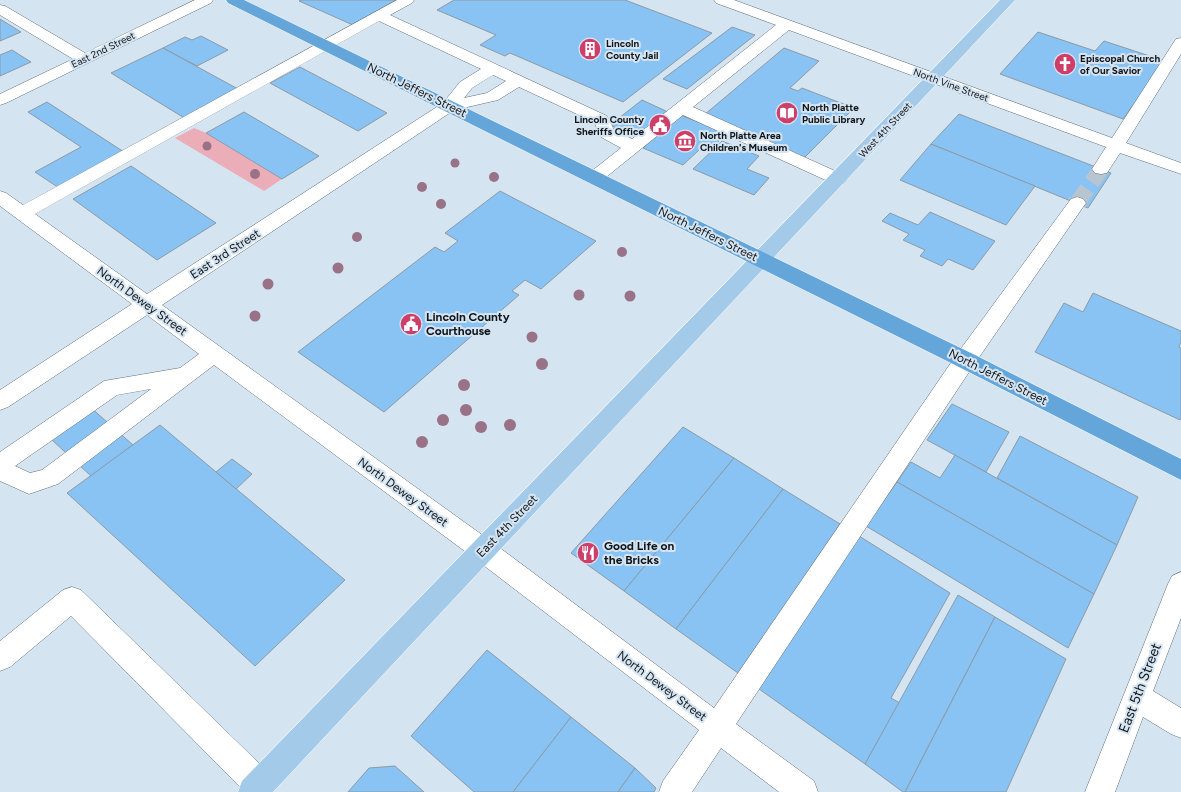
<svg xmlns="http://www.w3.org/2000/svg" width="1181" height="792" font-family="Figtree,sans-serif">
  <style>
    .green { fill: #ebadb8 }
    .building { fill: #88c3f3; stroke: #8c9aa6 }
    .lines { fill: none; stroke-linecap: round; stroke-linejoin: round }
    .minor-tunnel-far1 { stroke: #b7c5d1; stroke-width: 16; stroke-dasharray: 16 8; stroke-linecap: butt }
    .minor-tunnel { stroke: #b7c5d1; stroke-width: 20; stroke-dasharray: 20 10; stroke-linecap: butt }
    .minor-casing { stroke: #616f7a; stroke-width: 1 }
    .major-casing { stroke: #fff; stroke-width: 1 }
    .highway-casing { stroke: #fff; stroke-width: 1 }
    .minor { fill: #fff; fill-rule: evenodd }
    .major { fill: #a3cae9; fill-rule: evenodd }
    .highway { fill: #65a6da; fill-rule: evenodd }
    .tree { fill: #997287 }
    .labels { text-anchor: middle; dominant-baseline: central; stroke-width: 4; stroke-linejoin: round; paint-order: stroke }
    .far-poi-label { font-size: 10px; font-weight: bold; fill: #0f1419; stroke: #d5e4f1; text-anchor: start }
    .far-street-label { font-size: 10px; fill: #0f1419; stroke: #d5e4f1 }
    .street-label { font-size: 12px; fill: #0f1419; stroke: #d5e4f1 }
    .poi-label { font-size: 12px; font-weight: bold; fill: #0f1419; stroke: #d5e4f1; text-anchor: start }
    .near-street-label { font-size: 14px; fill: #0f1419; stroke: #d5e4f1 }
  </style>
  <rect width="100%" height="100%" fill="#d5e4f1"/>
  <path class="green" d="M194,128L206,133L282,179L264,191L175,138Z"/>
  <g class="building">
    <path d="M301,0H397L353,25L299,1Z"/>
    <path d="M454,0H625L712,33L623,102L510,53L505,56L480,45L496,35L437,10Z"/>
    <path d="M0,19L21,32L0,41Z"/>
    <path d="M732,27L755,35L687,89L663,79Z"/>
    <path d="M1038,32L1095,51L1104,41L1165,61L1123,119L1000,74Z"/>
    <path d="M201,36L228,50L197,66L163,48L185,37L192,40Z"/>
    <path d="M163,48L238,89L186,119L111,73Z"/>
    <path d="M784,48L819,61L790,88L798,91L802,88L846,105L843,108L851,111L804,158L704,115Z"/>
    <path d="M12,50L31,62L0,76V55Z"/>
    <path d="M300,67L387,113L358,131L270,83Z"/>
    <path d="M642,100L668,112L636,137L610,125Z"/>
    <path d="M47,102L124,152L59,188L35,172L81,147L28,112Z"/>
    <path d="M244,112L319,156L282,179L206,133Z"/>
    <path d="M959,114L1101,169L1111,173L1088,208L931,144Z"/>
    <path d="M680,115L727,133L708,152L700,149L683,165L643,148Z"/>
    <path d="M722,141L759,156L747,169L769,178L754,195L693,169Z"/>
    <path d="M931,144L1035,186L1006,225L900,180Z"/>
    <path d="M131,166L216,223L157,260L73,199Z"/>
    <path d="M500,191L596,241L541,289L525,280L512,291L519,295L384,412L298,352L435,247L444,252L458,241L445,233Z"/>
    <path d="M930,212L995,241L973,270L948,259L942,266L920,256L925,250L903,240L909,234L882,221L890,213L918,225Z"/>
    <path d="M1093,293L1181,331V342L1179,347L1181,348V417L1180,420L1035,352L1064,303L1083,312Z"/>
    <path d="M81,399L133,445L91,476L39,428Z"/>
    <path d="M952,404L1009,432L986,472L927,440Z"/>
    <path d="M160,425L345,580L255,666L67,493Z"/>
    <path d="M683,427L734,458L624,591L571,553Z"/>
    <path d="M1020,436L1138,497L1117,545L997,478Z"/>
    <path d="M955,455L1117,545L1094,594L897,482L911,462L940,478Z"/>
    <path d="M734,458L783,489L676,629L624,591Z"/>
    <path d="M232,459L252,474L236,489L216,472Z"/>
    <path d="M897,482L1094,594L1068,648L866,526Z"/>
    <path d="M783,489L840,524L738,673L676,629Z"/>
    <path d="M859,536L950,593L891,698L900,703L865,764L759,689Z"/>
    <path d="M958,595L995,617L905,792H903L865,764Z"/>
    <path d="M995,617L1066,659L1006,792H905Z"/>
    <path d="M487,650L571,717L513,792H474L411,736Z"/>
    <path d="M571,717L635,768L618,792H513Z"/>
    <path d="M395,766L424,792H348L369,768Z"/>
    <path d="M635,768L656,788L654,792H618Z"/>
  </g>
  <g class="lines">
    <path class="minor-tunnel-far1" d="M1078,202L1101,169"/>
    <path class="minor-tunnel" d="M1077,203L1078,201"/>
    <g class="minor-casing">
      <g id="minor">
        <path d="M195,0H213L211,3L6,103L0,105V94L73,59L0,15V5L5,6L85,53Z"/>
        <path d="M397,0H414L412,3L390,15L607,116L614,130L632,139L776,25L716,3L714,0H734L1112,138L1174,42L1176,39L1181,38V54L1126,143L1181,163V174L1120,153L1107,173L1101,174L1095,173L1092,169L1106,147L789,30L693,107L844,175L847,179L844,183L838,185L832,183L683,115L600,182L594,184L588,182L585,178L588,174L621,148L601,137L594,122L519,87L498,100L454,110L162,305L492,542L714,708L957,354L1071,199L1077,197L1083,199L1086,203L1083,207L973,366L736,724L814,781L818,792H779L721,748L692,792H659L663,781L699,730L474,558L214,365L58,484L29,494L0,481V452L104,381L180,368L199,354L147,315L8,407L0,410V390L132,304L0,206V191L6,193L23,205ZM379,21L481,69L460,82L443,103L147,294L35,214ZM493,75L506,81L487,93L464,98L472,88ZM151,389L42,470L30,473L15,466L117,395Z"/>
        <path d="M1181,572V618L1153,691L1181,708V738L1171,734L1143,717L1115,792H1085L1168,584L1172,576Z"/>
        <path d="M72,587L81,590L270,774L274,785L271,792H245L71,616L10,667L0,671V641L63,590Z"/>
      </g>
    </g>
    <g class="major-casing">
      <path id="major" d="M1000,0H1015L273,792H238L242,781Z"/>
    </g>
    <g class="highway-casing">
      <path id="highway" d="M226,0H244L973,354L1181,459V480L957,366L228,3Z"/>
    </g>
    <use href="#minor" class="minor"/>
    <use href="#major" class="major"/>
    <use href="#highway" class="highway"/>
  </g>
  <g class="tree">
    <circle cx="207" cy="146" r="4.5"/>
    <circle cx="455" cy="163" r="4.5"/>
    <circle cx="255" cy="174" r="5"/>
    <circle cx="494" cy="177" r="5"/>
    <circle cx="422" cy="187" r="5"/>
    <circle cx="441" cy="204" r="5"/>
    <circle cx="357" cy="237" r="5"/>
    <circle cx="622" cy="252" r="5"/>
    <circle cx="338" cy="268" r="5.5"/>
    <circle cx="268" cy="284" r="5.5"/>
    <circle cx="579" cy="295" r="5.5"/>
    <circle cx="630" cy="296" r="5.5"/>
    <circle cx="255" cy="316" r="5.5"/>
    <circle cx="532" cy="337" r="5.5"/>
    <circle cx="542" cy="364" r="6"/>
    <circle cx="464" cy="385" r="6"/>
    <circle cx="466" cy="410" r="6"/>
    <circle cx="443" cy="420" r="6"/>
    <circle cx="510" cy="425" r="6"/>
    <circle cx="481" cy="427" r="6"/>
    <circle cx="422" cy="442" r="6"/>
  </g>
  <defs>
    <g id="building-disc" transform="scale(1.15)"><circle r="9.5" fill="#cd3f69" stroke="#d5e4f1"/><path d="M-4-6H4V6H1V3H-1V6H-4ZM-2.5-4.3h1.7v1.8h-1.7ZM.8-4.3h1.7v1.8H.8ZM-2.5-1h1.7V.8h-1.7ZM.8-1h1.7V.8H.8Z" fill="#fff"/></g>
    <g id="church-disc" transform="scale(1.15)"><circle r="9.5" fill="#cd3f69" stroke="#d5e4f1"/><path d="M-1.2-6h2.4v3.5h3.3v2.4h-3.3V6h-2.4V-.1h-3.3v-2.4h3.3Z" fill="#fff"/></g>
    <g id="library-disc" transform="scale(1.15)"><circle r="9.5" fill="#cd3f69" stroke="#d5e4f1"/><path d="M-6-4Q-3-5.5-.7-3.5V5Q-3 3-6 4ZM6-4Q3-5.5 .7-3.5V5Q3 3 6 4Z" fill="#fff"/></g>
    <g id="civic-disc" transform="scale(1.15)"><circle r="9.5" fill="#cd3f69" stroke="#d5e4f1"/><path d="M-.6-6.5H3V-4.5H.6V-3L4-1V1h2V6H-6V1h2V-1L-.6-3ZM-1.2 2.5V6h2.4V2.5Z" fill="#fff"/></g>
    <g id="museum-disc" transform="scale(1.15)"><circle r="9.5" fill="#cd3f69" stroke="#d5e4f1"/><path d="M0-6L6-3V-2H-6V-3ZM-5-1h2V3h-2ZM-1-1h2V3h-2ZM3-1h2V3H3ZM-6 4H6V6H-6Z" fill="#fff"/></g>
    <g id="restaurant-disc" transform="scale(1.15)"><circle r="9.5" fill="#cd3f69" stroke="#d5e4f1"/><path d="M-5-6h1v4h1v-4h1v4h1v-4h1v5L-1.5 .5V6h-2V.5L-5-1ZM5-6V6H3V1.5H1.5Q1.5-4 5-6Z" fill="#fff"/></g>
  </defs>
  <g fill-rule="evenodd">
    <use href="#building-disc" x="590" y="49"/>
    <use href="#church-disc" x="1065" y="64"/>
    <use href="#library-disc" x="787" y="113"/>
    <use href="#civic-disc" x="660" y="125"/>
    <use href="#museum-disc" x="685" y="141"/>
    <use href="#civic-disc" x="411" y="324"/>
    <use href="#restaurant-disc" x="588" y="553"/>
  </g>
  <g class="labels">
    <g class="far-poi-label">
      <text x="606" y="43">Lincoln<tspan x="606" dy="12">County Jail</tspan></text>
      <text x="1080" y="58">Episcopal Church<tspan x="1080" dy="12">of Our Savior</tspan></text>
      <text x="802" y="107">North Platte<tspan x="802" dy="12">Public Library</tspan></text>
      <text x="644" y="119" text-anchor="end">Lincoln County<tspan x="644" dy="12">Sheriffs Office</tspan></text>
      <text x="700" y="135">North Platte Area<tspan x="700" dy="12">Children's Museum</tspan></text>
    </g>
    <g class="far-street-label">
      <text transform="translate(103 50) rotate(-26)">East 2nd Street</text>
      <text transform="translate(951 85) rotate(20)">North Vine Street</text>
      <text transform="translate(885 130) rotate(-47)">West 4th Street</text>
    </g>
    <g class="street-label">
      <text transform="translate(417 90) rotate(26)">North Jeffers Street</text>
      <text transform="translate(708 234) rotate(26)">North Jeffers Street</text>
      <text transform="translate(225 254) rotate(-33)">East 3rd Street</text>
      <text transform="translate(142 301) rotate(36)">North Dewey Street</text>
      <text transform="translate(998 377) rotate(27)">North Jeffers Street</text>
      <text transform="translate(403 492) rotate(36)">North Dewey Street</text>
      <text transform="translate(507 526) rotate(-46)">East 4th Street</text>
      <text transform="translate(662 686) rotate(37)">North Dewey Street</text>
    </g>
    <g class="poi-label">
      <text x="426" y="317">Lincoln County<tspan x="426" dy="14">Courthouse</tspan></text>
      <text x="604" y="546">Good Life on<tspan x="604" dy="14">the Bricks</tspan></text>
    </g>
    <g class="near-street-label">
      <text transform="translate(1140 688) rotate(-69)">East 5th Street</text>
    </g>
  </g>
</svg>
